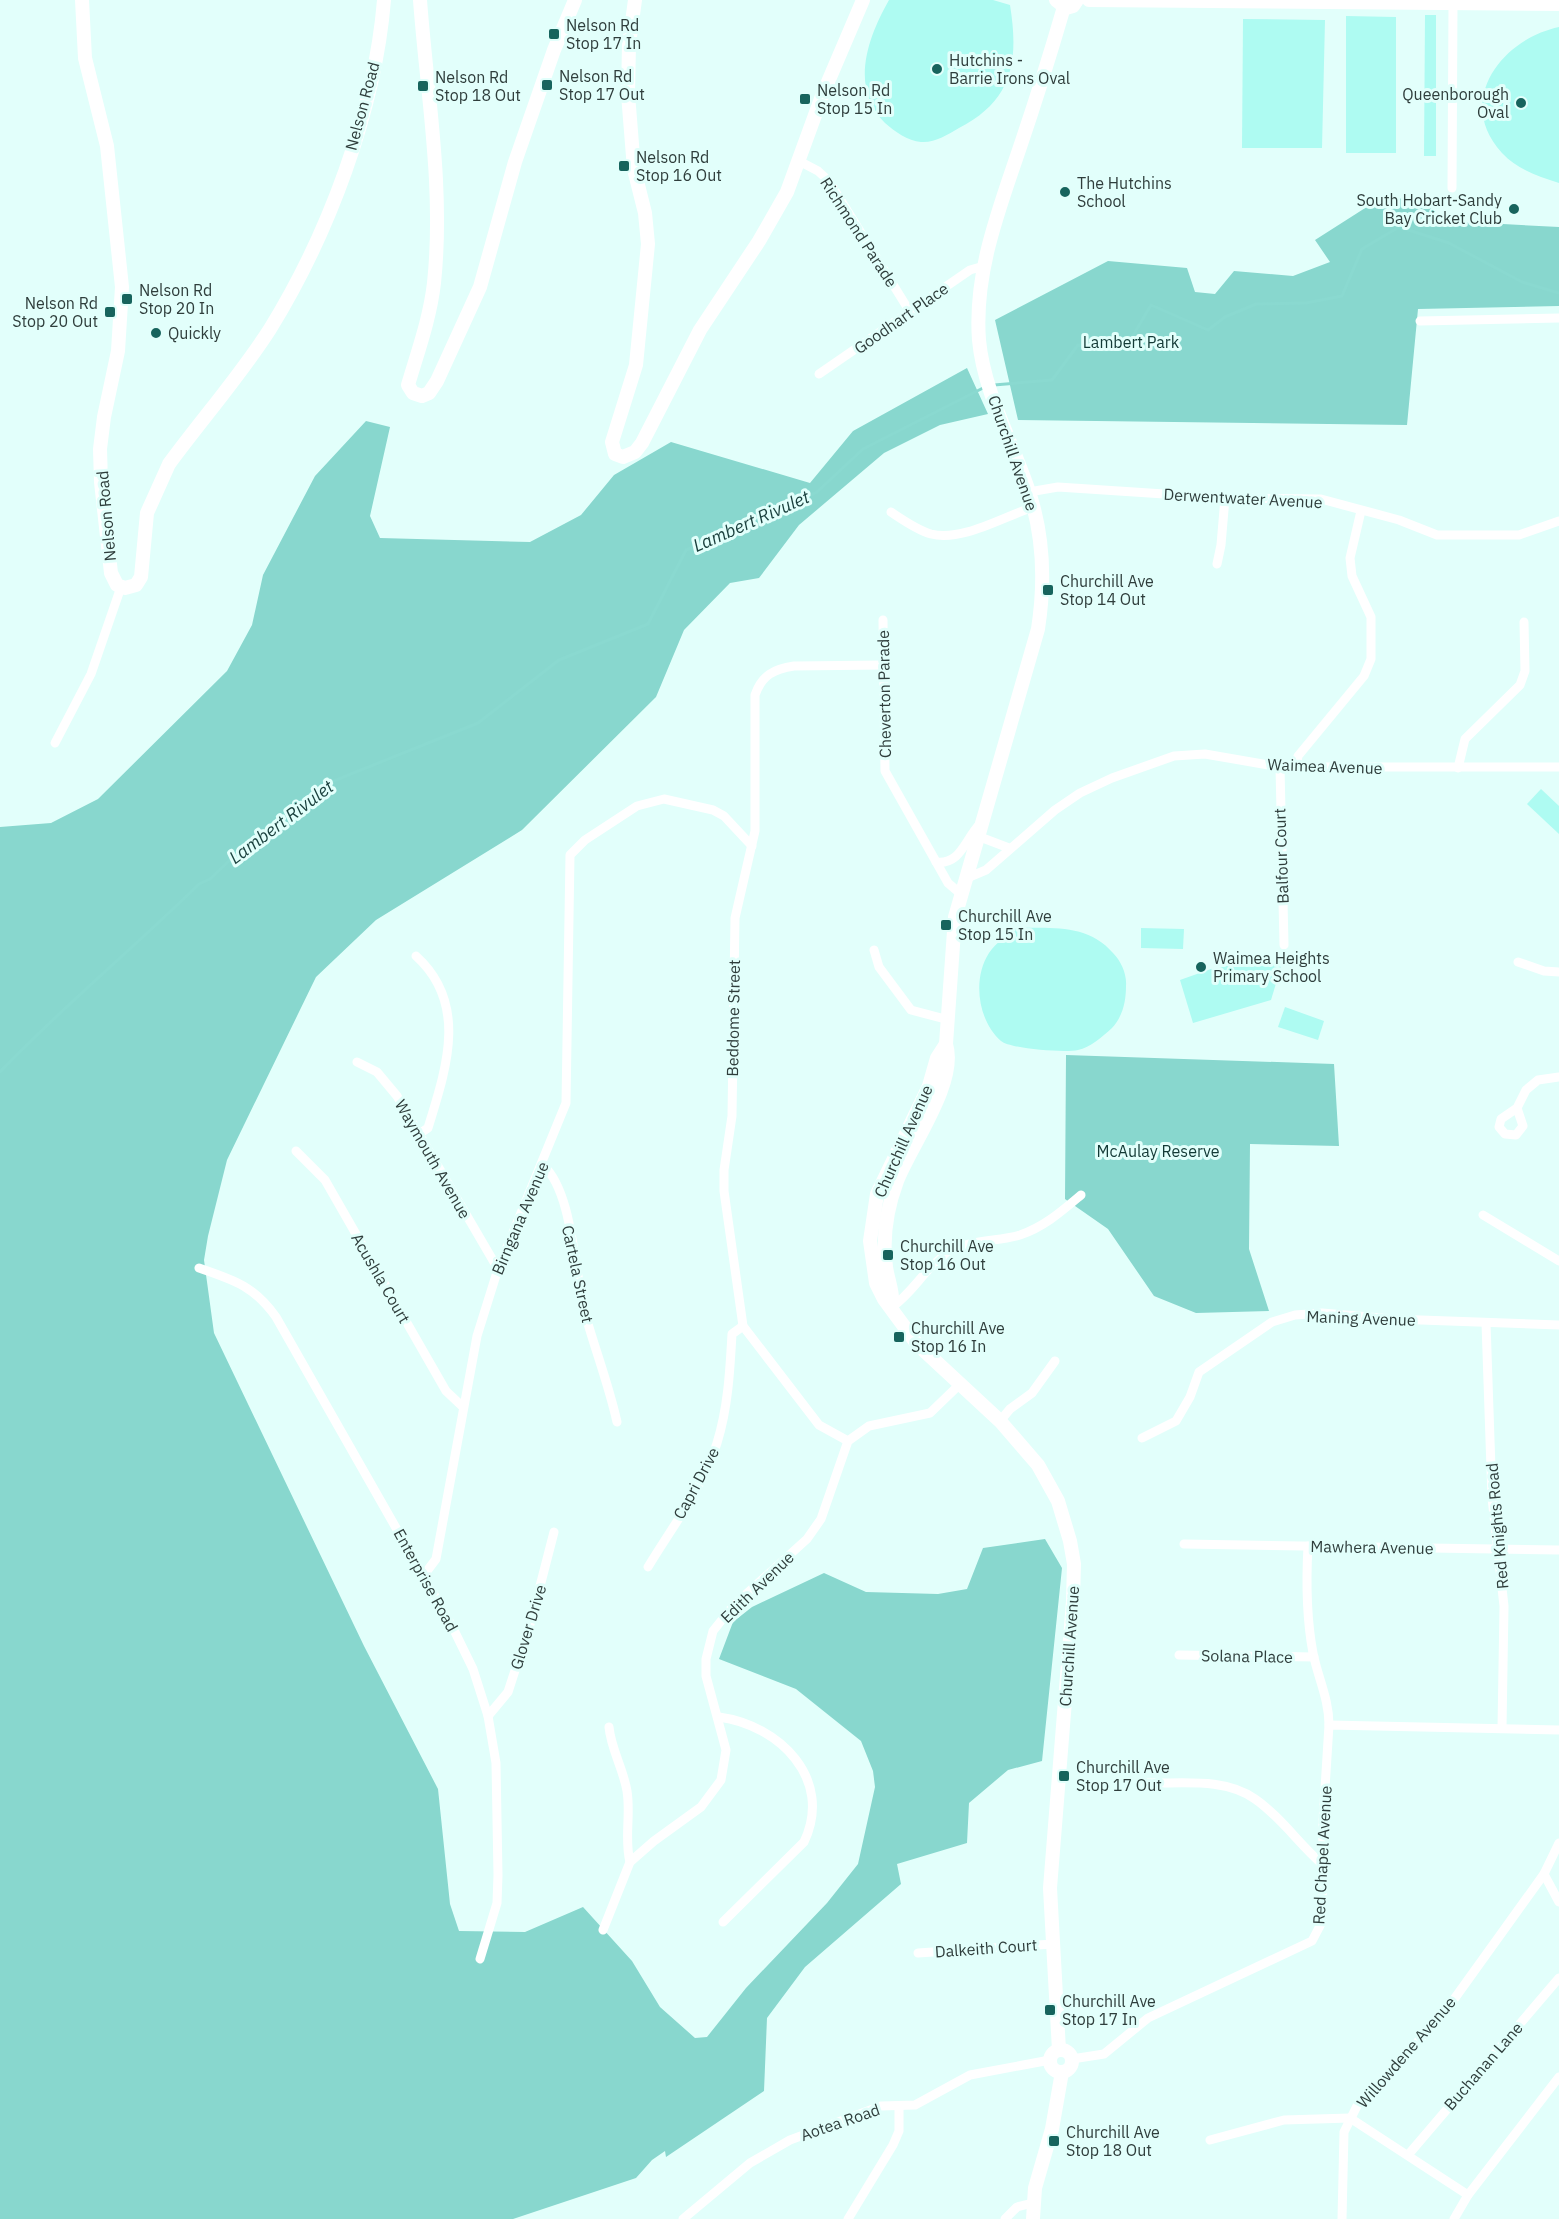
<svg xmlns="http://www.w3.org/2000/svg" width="1559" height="2219" font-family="'IBM Plex Sans',sans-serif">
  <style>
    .green { fill: #aefbf2 }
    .forest { fill: #88d7ce }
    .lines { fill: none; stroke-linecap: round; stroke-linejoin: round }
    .stream { stroke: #8ad9d0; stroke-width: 3 }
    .street { stroke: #fff; stroke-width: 9 }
    .secondary { stroke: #fff; stroke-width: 14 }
    .poi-dot { fill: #17645d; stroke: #e2fffb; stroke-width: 2 }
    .labels { text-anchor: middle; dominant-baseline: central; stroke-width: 6; stroke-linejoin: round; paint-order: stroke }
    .poi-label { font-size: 16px; fill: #2f3e3c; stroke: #e2fffb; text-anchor: start }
    .street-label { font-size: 16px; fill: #2f3e3c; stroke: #e2fffb }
    .park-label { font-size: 16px; fill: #133a36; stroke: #e2fffb }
    .water-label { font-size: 18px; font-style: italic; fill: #193f3c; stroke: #e2fffb }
  </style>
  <rect width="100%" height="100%" fill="#e2fffb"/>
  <g class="green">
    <path d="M889,0H993L1010,5C1019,61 1013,100 959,128C947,135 935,143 921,142C908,141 894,131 885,123C849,88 868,37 889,0Z"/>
    <path d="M1425,15H1436V156H1424Z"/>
    <path d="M1346,16L1396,17V153H1346Z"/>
    <path d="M1243,19L1325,20L1322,148H1242Z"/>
    <path d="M1559,27V183C1538,176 1518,170 1502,153C1454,101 1502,39 1559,27Z"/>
    <path d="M1541,789L1559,806V834L1527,804Z"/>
    <path d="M1016,928C1052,928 1088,924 1113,953C1121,961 1127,974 1126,986C1126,1001 1123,1016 1112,1028C1103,1036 1090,1048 1078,1050C1065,1053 1011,1049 1001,1041C978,1021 972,979 989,953C996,943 1007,935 1016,928Z"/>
    <path d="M1141,928L1184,929L1183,949L1141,948Z"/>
    <path d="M1258,959L1281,967L1271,1000L1193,1023L1180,980L1211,969Z"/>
    <path d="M1285,1007L1324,1021L1318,1040L1278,1027Z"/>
  </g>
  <g class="forest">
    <path d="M1390,198L1420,200L1447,221L1559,227V306L1418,309L1407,425L1018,420L995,320L1108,261L1187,268L1195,292L1215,294L1234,271L1293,276L1330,262L1315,240L1373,203Z"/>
    <path d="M967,368L988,414L940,425L884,453L799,525L759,578L730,583L684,630L656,697L522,830L376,920L316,977L227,1160L208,1236L204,1260L214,1333L364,1646L438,1789L450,1904L459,1931L525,1932L583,1907L632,1961L660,2007L695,2038L707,2037L746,1988L827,1903L858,1864L875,1787L873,1771L861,1741L796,1689L719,1659L733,1622L752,1607L824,1573L866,1592L938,1594L967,1589L983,1548L1045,1539L1062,1568L1042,1761L1008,1770L969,1803L967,1843L897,1864L901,1884L805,1967L767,2018L764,2091L666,2157L665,2151L652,2160L636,2178L513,2219H0V827L51,823L98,799L227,671L252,625L263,575L315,476L366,421L390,427L370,516L380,538L530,542L581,515L614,475L671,442L810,483L853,431Z"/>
    <path d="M1066,1055L1334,1064L1339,1146L1250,1144L1249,1249L1269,1311L1196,1313L1154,1296L1108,1229L1065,1199Z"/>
  </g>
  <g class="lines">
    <g class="stream">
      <path d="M994,385L1052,380L1078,345L1106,351L1131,339L1151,305L1208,330L1225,317L1256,304L1306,303L1342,296L1362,249L1399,227L1449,243L1522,282L1559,293"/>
      <path d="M0,1072C63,1006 134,948 199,884L210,879L252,839L326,784L478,723L559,660L648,624L686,550L707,542L733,526L769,516L817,492L863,449L985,387"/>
    </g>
    <g class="street">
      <path d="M799,161L818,171L829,181L910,312"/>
      <path d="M1452,188L1453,4"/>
      <path d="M1420,321L1559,318"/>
      <path d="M819,374L970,270L984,266"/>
      <path d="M1029,492L1058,487L1225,498L1321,499L1399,520L1437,535H1519L1559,521"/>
      <path d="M891,512C903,520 917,530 931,534C963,542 1004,516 1034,507"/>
      <path d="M1217,564L1221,545L1225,498"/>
      <path d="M883,620L885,771L948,883L962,895"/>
      <path d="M55,743L91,674L121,587"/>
      <path d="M1280,767L1284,945"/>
      <path d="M1296,767L1298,756L1364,676L1371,659V617L1352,576L1350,558L1361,511"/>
      <path d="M1458,768L1465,739L1520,685L1525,671L1524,622"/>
      <path d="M980,837L1009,848"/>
      <path d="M936,862C961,865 965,839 980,824"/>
      <path d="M967,878L986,870L1055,810L1080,793L1112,778L1174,756L1205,754L1280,767H1559"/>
      <path d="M874,950L879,967L911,1010L949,1020"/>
      <path d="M416,956C469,1004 446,1069 428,1128L419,1134"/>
      <path d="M1518,962L1544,971L1559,972"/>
      <path d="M357,1062L377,1072L397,1096L498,1269"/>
      <path d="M1517,1108L1523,1126L1516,1135L1505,1134L1499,1127L1501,1119L1517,1108L1526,1090L1538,1080L1559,1077"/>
      <path d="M296,1151L325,1180L446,1391L463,1407"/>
      <path d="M543,1165C574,1193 574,1276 586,1317C596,1352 609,1386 617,1422"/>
      <path d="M1483,1215L1559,1261"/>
      <path d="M199,1268C234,1280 254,1286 276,1317L453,1628L473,1669L488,1716L496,1763L498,1875L497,1903L480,1959"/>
      <path d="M892,1307C914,1292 925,1267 948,1253C970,1239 996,1242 1020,1235C1044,1227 1062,1211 1081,1195"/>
      <path d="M1486,1323L1492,1498L1504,1606L1502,1728"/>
      <path d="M1000,1421L1010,1409L1032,1393L1055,1361"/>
      <path d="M1142,1438L1176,1421L1190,1397L1199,1372L1272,1322L1295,1315L1322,1313L1393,1319L1559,1325"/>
      <path d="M848,1441L819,1425L743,1326L724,1191V1170L732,1116L735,918L755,831V695C762,675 774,669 794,666L884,665"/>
      <path d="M1184,1544L1559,1550"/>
      <path d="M1308,1546C1306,1582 1306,1616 1313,1653C1318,1678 1329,1699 1329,1725"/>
      <path d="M648,1567C672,1527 704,1486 717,1443C728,1408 730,1370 732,1334L743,1326"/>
      <path d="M424,1575L436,1559L477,1336L498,1269L566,1103L570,855L585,840L637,806L664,799L713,810L724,816L752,846"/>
      <path d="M1179,1655L1314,1657"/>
      <path d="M488,1716L508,1692L531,1621L554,1532"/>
      <path d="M719,1717C779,1725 834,1779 804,1842L723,1922"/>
      <path d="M609,1727C611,1749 623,1768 627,1791C631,1815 624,1839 630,1862"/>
      <path d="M1145,1783C1181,1784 1224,1777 1255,1799C1280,1816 1299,1844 1322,1864"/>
      <path d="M1544,1874L1559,1902"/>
      <path d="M603,1930L630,1862L654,1841L701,1807L721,1780L726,1750L706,1676V1659L713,1631L733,1606L807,1539L821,1519L848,1441L869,1426L930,1413L959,1385"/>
      <path d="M918,1953L1053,1944"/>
      <path d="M1072,2059L1104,2054L1148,2018L1312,1941L1322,1922L1323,1820L1329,1725L1559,1730"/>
      <path d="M1210,2140L1284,2120L1350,2118L1468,2195"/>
      <path d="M1408,2155L1559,1978"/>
      <path d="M683,2219L750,2163L790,2140L881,2106L915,2105L970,2075L1050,2060"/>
      <path d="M848,2219L893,2145L899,2131V2106"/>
      <path d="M1005,2219L1017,2207L1033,2203"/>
      <path d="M1342,2219L1344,2132L1357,2106L1442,2016L1544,1874L1559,1843"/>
      <path d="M1454,2219L1468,2195L1559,2077"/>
    </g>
    <g class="secondary">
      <path d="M82,0L85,58L107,146L122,287L118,351L104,417L100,449L101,482L111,573L117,585L125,588L136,585L141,577L147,513L169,464C202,419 240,376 270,329C328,235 375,111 384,0"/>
      <path d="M420,0C427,94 444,188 434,283C430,318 418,351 408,385L413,393L422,396L429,393L437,381L480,287L515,162L554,50L575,0"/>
      <path d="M635,0L629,44L628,94L634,169L645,213L648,244L636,365L612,442L615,454L623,457L635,452L642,443L700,330L759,241L787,192L822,96L863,0"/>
      <path d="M1056,0L1066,8L1073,6L1077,0"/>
      <path d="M1089,0L1559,4"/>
      <path d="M892,1307C894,1293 888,1281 886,1267C882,1237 887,1208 897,1181C911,1145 958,1082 946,1044"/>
      <path d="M1059,2050L1050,1888L1073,1601L1074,1564L1070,1541L1058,1501L1038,1465L1000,1421L917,1344L884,1299L876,1283L870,1241L877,1194L929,1086L937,1058L946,1044L955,917L1038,629C1045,584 1044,539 1030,495C1014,444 984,394 979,340C974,274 998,212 1019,150C1035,103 1050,55 1064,7"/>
      <circle cx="1061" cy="2061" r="11"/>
      <path d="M1033,2219L1035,2188L1052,2129L1062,2072"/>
    </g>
  </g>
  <g class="poi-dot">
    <rect x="548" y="28" width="12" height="12" rx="3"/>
    <circle cx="937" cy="69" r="6"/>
    <rect x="541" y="79" width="12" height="12" rx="3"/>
    <rect x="417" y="80" width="12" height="12" rx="3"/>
    <rect x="799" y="93" width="12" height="12" rx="3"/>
    <circle cx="1521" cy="103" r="6"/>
    <rect x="618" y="160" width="12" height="12" rx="3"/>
    <circle cx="1065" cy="192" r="6"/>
    <circle cx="1514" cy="209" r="6"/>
    <rect x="121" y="293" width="12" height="12" rx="3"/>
    <rect x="104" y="306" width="12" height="12" rx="3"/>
    <circle cx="156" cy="333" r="6"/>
    <rect x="1042" y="584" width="12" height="12" rx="3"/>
    <rect x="940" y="919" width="12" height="12" rx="3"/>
    <circle cx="1201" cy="967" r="6"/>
    <rect x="882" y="1249" width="12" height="12" rx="3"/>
    <rect x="893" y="1331" width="12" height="12" rx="3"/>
    <rect x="1058" y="1770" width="12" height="12" rx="3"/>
    <rect x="1044" y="2004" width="12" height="12" rx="3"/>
    <rect x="1048" y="2135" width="12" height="12" rx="3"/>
  </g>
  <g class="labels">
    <g class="poi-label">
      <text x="566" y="25">Nelson Rd<tspan x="566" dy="18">Stop 17 In</tspan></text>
      <text x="949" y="60">Hutchins -<tspan x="949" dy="18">Barrie Irons Oval</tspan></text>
      <text x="559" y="76">Nelson Rd<tspan x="559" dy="18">Stop 17 Out</tspan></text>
      <text x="435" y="77">Nelson Rd<tspan x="435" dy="18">Stop 18 Out</tspan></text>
      <text x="817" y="90">Nelson Rd<tspan x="817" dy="18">Stop 15 In</tspan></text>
      <text x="1509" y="94" text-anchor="end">Queenborough<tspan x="1509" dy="18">Oval</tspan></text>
      <text x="636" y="157">Nelson Rd<tspan x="636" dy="18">Stop 16 Out</tspan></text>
      <text x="1077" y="183">The Hutchins<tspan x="1077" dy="18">School</tspan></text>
      <text x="1502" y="200" text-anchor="end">South Hobart-Sandy<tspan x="1502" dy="18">Bay Cricket Club</tspan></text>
      <text x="139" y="290">Nelson Rd<tspan x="139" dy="18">Stop 20 In</tspan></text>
      <text x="98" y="303" text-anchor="end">Nelson Rd<tspan x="98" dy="18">Stop 20 Out</tspan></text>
      <text x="168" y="333">Quickly</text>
      <text x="1060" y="581">Churchill Ave<tspan x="1060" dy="18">Stop 14 Out</tspan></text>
      <text x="958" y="916">Churchill Ave<tspan x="958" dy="18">Stop 15 In</tspan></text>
      <text x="1213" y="958">Waimea Heights<tspan x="1213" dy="18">Primary School</tspan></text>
      <text x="900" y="1246">Churchill Ave<tspan x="900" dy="18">Stop 16 Out</tspan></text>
      <text x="911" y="1328">Churchill Ave<tspan x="911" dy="18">Stop 16 In</tspan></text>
      <text x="1076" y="1767">Churchill Ave<tspan x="1076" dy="18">Stop 17 Out</tspan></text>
      <text x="1062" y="2001">Churchill Ave<tspan x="1062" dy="18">Stop 17 In</tspan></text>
      <text x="1066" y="2132">Churchill Ave<tspan x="1066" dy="18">Stop 18 Out</tspan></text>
    </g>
    <g class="street-label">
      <text transform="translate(362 106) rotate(-75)">Nelson Road</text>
      <text transform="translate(859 232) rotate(57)">Richmond Parade</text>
      <text transform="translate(901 318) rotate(-35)">Goodhart Place</text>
      <text transform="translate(1013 453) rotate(71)">Churchill Avenue</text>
      <text transform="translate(1243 498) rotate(3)">Derwentwater Avenue</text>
      <text transform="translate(106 516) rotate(-95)">Nelson Road</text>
      <text transform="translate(884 694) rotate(-91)">Cheverton Parade</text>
      <text transform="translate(1325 766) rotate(2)">Waimea Avenue</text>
      <text transform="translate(1281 856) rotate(-92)">Balfour Court</text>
      <text transform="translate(733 1018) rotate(-89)">Beddome Street</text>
      <text transform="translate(903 1141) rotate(-66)">Churchill Avenue</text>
      <text transform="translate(433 1159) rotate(60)">Waymouth Avenue</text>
      <text transform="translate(520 1218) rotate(-67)">Birngana Avenue</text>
      <text transform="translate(578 1274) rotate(78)">Cartela Street</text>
      <text transform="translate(381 1278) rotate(60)">Acushla Court</text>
      <text transform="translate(1361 1318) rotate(2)">Maning Avenue</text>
      <text transform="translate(696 1483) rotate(-62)">Capri Drive</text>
      <text transform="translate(1497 1526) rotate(-95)">Red Knights Road</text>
      <text transform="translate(1372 1547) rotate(1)">Mawhera Avenue</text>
      <text transform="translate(426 1580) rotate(61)">Enterprise Road</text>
      <text transform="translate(757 1587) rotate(-44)">Edith Avenue</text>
      <text transform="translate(528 1627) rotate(-73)">Glover Drive</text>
      <text transform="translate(1069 1646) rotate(-86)">Churchill Avenue</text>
      <text transform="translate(1247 1656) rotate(1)">Solana Place</text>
      <text transform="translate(1322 1855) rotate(-87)">Red Chapel Avenue</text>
      <text transform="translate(986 1948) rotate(-4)">Dalkeith Court</text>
      <text transform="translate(1406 2052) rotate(-49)">Willowdene Avenue</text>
      <text transform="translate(1483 2066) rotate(-49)">Buchanan Lane</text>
      <text transform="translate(840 2122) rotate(-19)">Aotea Road</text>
    </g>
    <g class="park-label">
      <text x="1131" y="342">Lambert Park</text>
      <text x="1158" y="1151">McAulay Reserve</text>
    </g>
    <g class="water-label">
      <text transform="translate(751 521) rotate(-24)">Lambert Rivulet</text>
      <text transform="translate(281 822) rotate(-37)">Lambert Rivulet</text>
    </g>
  </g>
</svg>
